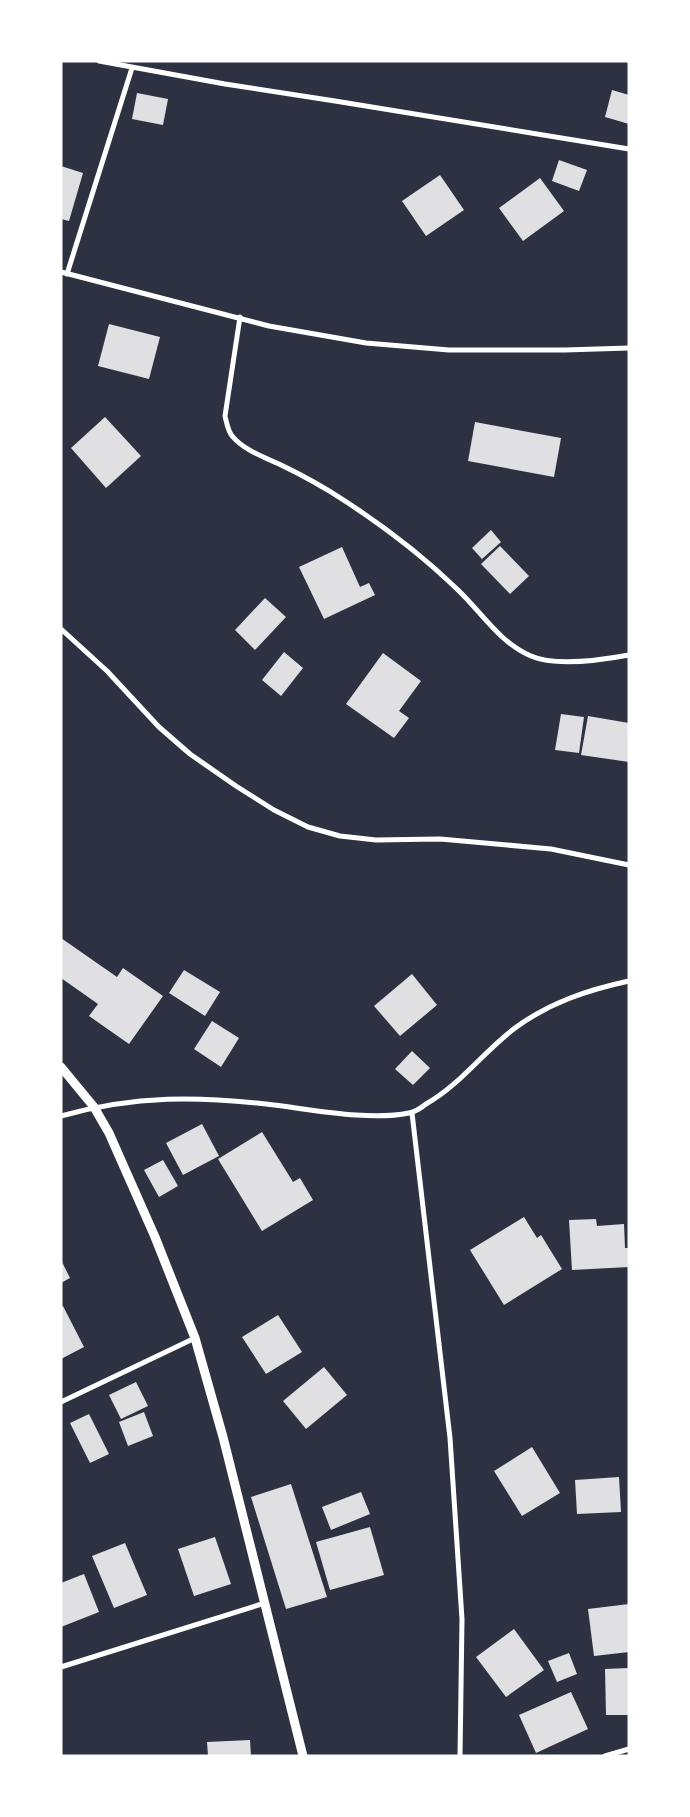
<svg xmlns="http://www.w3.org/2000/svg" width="690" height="1817" font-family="Barlow,sans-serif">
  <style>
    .building { fill: #e0e0e3 }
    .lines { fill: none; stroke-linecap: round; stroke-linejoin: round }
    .minor { stroke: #fff; stroke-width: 5 }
    .tertiary { stroke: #fff; stroke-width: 9 }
  </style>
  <rect width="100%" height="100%" fill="#2d3142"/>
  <g class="building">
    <path d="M612,90L629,95V124L605,117Z"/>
    <path d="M137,93L168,99L163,125L132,119Z"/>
    <path d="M559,160L587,170L579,191L552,181Z"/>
    <path d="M61,166L83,173L69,221L61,219Z"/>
    <path d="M440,175L464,210L426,236L402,201Z"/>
    <path d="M540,178L564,211L523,241L499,208Z"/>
    <path d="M109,324L160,337L149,379L98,366Z"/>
    <path d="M105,417L141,456L106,488L71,448Z"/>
    <path d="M475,422L561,438L554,477L468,461Z"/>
    <path d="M491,530L501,542L482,559L472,548Z"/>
    <path d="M500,546L529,576L510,594L481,564Z"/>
    <path d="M342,547L360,587L369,583L375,595L324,619L299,567Z"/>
    <path d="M265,598L286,617L255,650L235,630Z"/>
    <path d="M284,652L303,668L281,696L262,680Z"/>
    <path d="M383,653L421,681L399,711L409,718L394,738L346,704Z"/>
    <path d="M561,714L584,717L579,753L555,750Z"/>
    <path d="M588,716L629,723V762L581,755Z"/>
    <path d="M61,938L117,977L123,968L163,996L129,1044L89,1016L98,1004L61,978Z"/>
    <path d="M184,970L220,992L205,1016L169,993Z"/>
    <path d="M412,974L437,1005L400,1036L374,1006Z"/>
    <path d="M212,1021L239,1038L221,1067L194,1049Z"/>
    <path d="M412,1051L430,1068L413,1085L395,1069Z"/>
    <path d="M202,1124L219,1156L183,1175L166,1143Z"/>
    <path d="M262,1132L293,1182L300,1178L313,1200L262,1231L218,1159Z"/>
    <path d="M163,1160L178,1186L159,1197L144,1170Z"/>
    <path d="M524,1217L537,1238L541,1235L562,1269L504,1305L470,1250Z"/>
    <path d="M596,1219L597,1226L624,1224L625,1248H629V1267L572,1270L569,1220Z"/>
    <path d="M61,1260L70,1278L61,1283Z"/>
    <path d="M63,1306L84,1347L61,1359V1307Z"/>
    <path d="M278,1315L302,1352L266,1374L242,1337Z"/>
    <path d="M324,1367L347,1395L306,1429L283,1401Z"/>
    <path d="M136,1382L148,1406L121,1419L109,1395Z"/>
    <path d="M144,1412L153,1436L128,1446L119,1422Z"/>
    <path d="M89,1414L109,1454L90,1463L70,1423Z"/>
    <path d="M532,1447L560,1493L522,1516L494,1471Z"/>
    <path d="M619,1477L621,1512L577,1514L575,1480Z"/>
    <path d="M291,1484L327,1597L286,1609L251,1497Z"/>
    <path d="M361,1492L370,1514L331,1530L322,1507Z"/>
    <path d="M370,1527L384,1575L330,1590L316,1542Z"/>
    <path d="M215,1537L231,1584L194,1596L178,1549Z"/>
    <path d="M125,1543L147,1595L114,1608L92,1556Z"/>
    <path d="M84,1574L99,1612L61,1627V1583Z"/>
    <path d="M629,1604V1652L594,1656L588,1609Z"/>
    <path d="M514,1629L544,1670L506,1697L476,1657Z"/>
    <path d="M569,1653L577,1674L557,1682L548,1661Z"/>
    <path d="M629,1668V1715H606L605,1669Z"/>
    <path d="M571,1692L588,1729L536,1753L519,1715Z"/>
    <path d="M250,1740L251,1756H208L207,1742Z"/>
  </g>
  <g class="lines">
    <g class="minor">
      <path d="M99,61L225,84L335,101L629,149"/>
      <path d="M61,272L269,326L366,343L449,350H565L629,348"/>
      <path d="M67,274L132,68"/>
      <path d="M240,317L225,416C227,424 228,432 233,437C244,450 264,457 279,464C302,475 324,487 345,501C385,527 424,557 458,590C482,613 500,643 531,656C556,667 602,660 629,655"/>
      <path d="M61,629L107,671L159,727L190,754L236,786L274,810L308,827L340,836L376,840L440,839L551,849L629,865"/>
      <path d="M412,1113L450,1438L462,1619L460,1756"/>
      <path d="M61,1116C136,1095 198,1096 274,1105C315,1110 370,1121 409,1113C415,1112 421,1108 426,1104C460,1085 483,1052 515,1028C549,1003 587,990 629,981"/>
      <path d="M61,1402L195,1338"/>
      <path d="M61,1667L265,1603"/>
      <path d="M605,1756L629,1749"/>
    </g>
    <path class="tertiary" d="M61,1067L94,1107L109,1133L155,1237L195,1338L223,1437L303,1756"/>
  </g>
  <rect width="690" height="1817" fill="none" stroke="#ffffff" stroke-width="125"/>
</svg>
